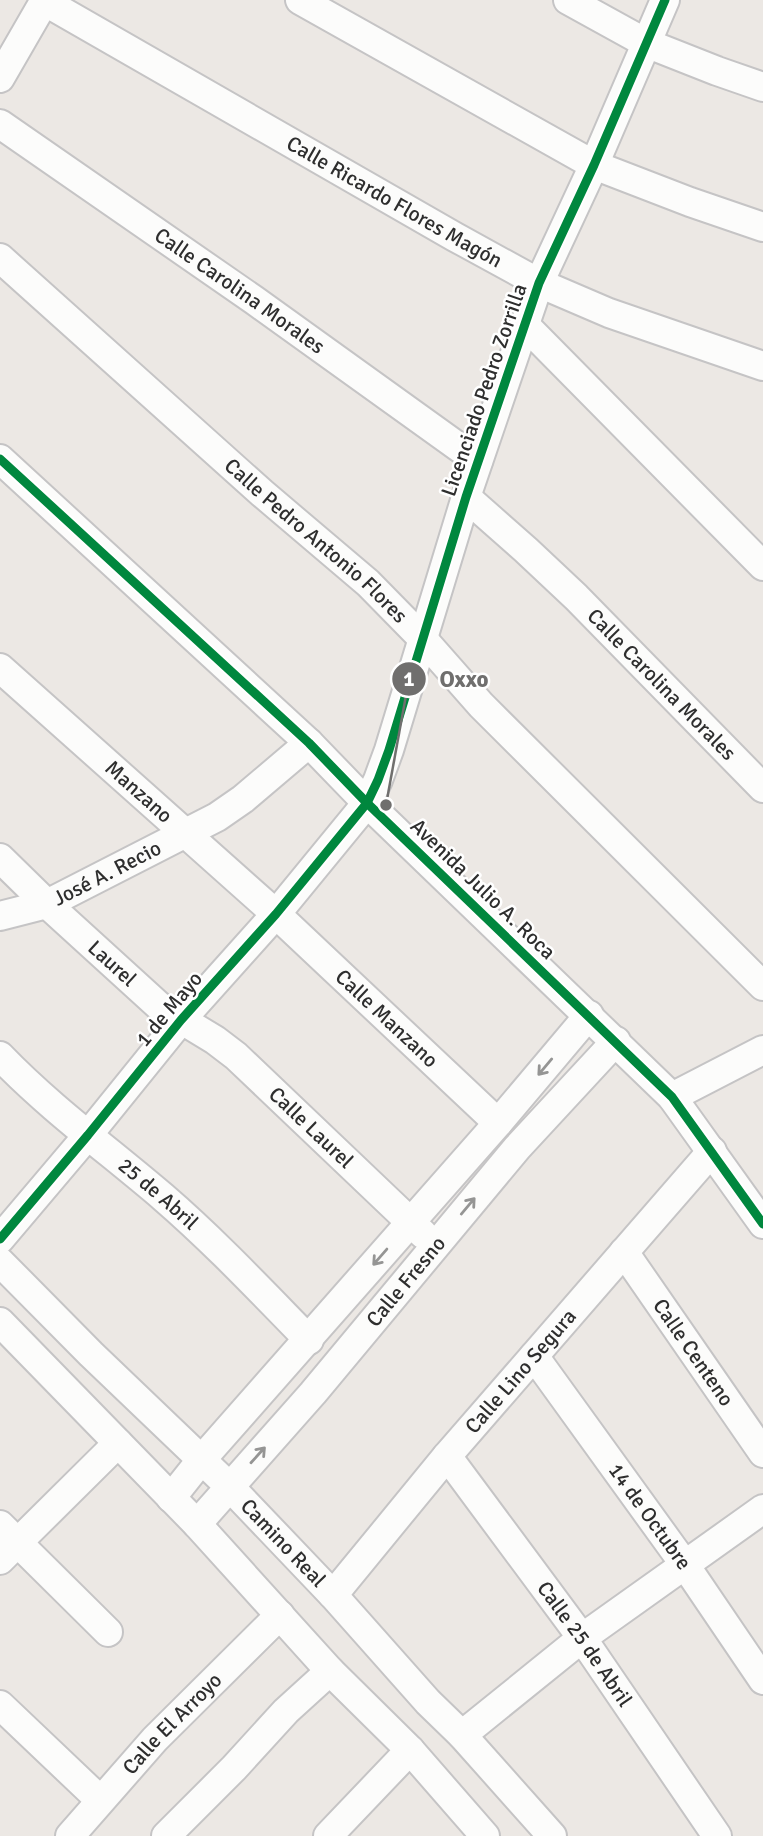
<svg xmlns="http://www.w3.org/2000/svg" width="763" height="1836" font-family="Signika,sans-serif">
  <style>
    .lines { fill: none; stroke-linecap: round; stroke-linejoin: round }
    .minor-casing { stroke: #c5c4c5; stroke-width: 32 }
    .minor { stroke: #fcfcfb; stroke-width: 28 }
    .cycleway-casing { stroke: #fff; stroke-width: 13 }
    .cycleway { stroke: #00873e; stroke-width: 9 }
    .oneway { stroke: #959594 }
    .labels { text-anchor: middle; dominant-baseline: central; stroke-width: 5; stroke-linejoin: round; paint-order: stroke }
    .street-label { font-size: 21px; fill: #2e2e2e; stroke: #fff }
    .leader { fill: none; stroke: #706f6e; stroke-width: 2.5 }
    .callout-dot { fill: #706f6e; stroke: #fff; stroke-width: 2.5 }
    .mark-label { font-size: 21px; text-anchor: middle; font-weight: bold; fill: #fff }
    .callout-label { font-size: 23px; text-anchor: middle; font-weight: bold; fill: #706f6e; stroke: #fff; stroke-width: 5; stroke-linejoin: round; paint-order: stroke }
  </style>
  <rect width="100%" height="100%" fill="#ece8e4"/>
  <g class="lines">
    <g class="minor-casing">
      <g id="minor">
        <path d="M300,0L594,165L690,202L763,227"/>
        <path d="M568,0L646,43L717,71L763,87"/>
        <path id="s1" d="M44,1L455,237L539,283L609,313L763,366"/>
        <path d="M0,78L45,0"/>
        <path id="s2" d="M0,124L254,300L478,461"/>
        <path id="s3" d="M0,258L262,493L368,583L422,638L481,705L763,986"/>
        <path d="M524,324L763,566"/>
        <path d="M0,459L309,743L367,803L672,1097L763,1224"/>
        <path id="s4" d="M466,497L526,550L576,597L763,788"/>
        <path id="s5" d="M0,668L276,914L498,1123"/>
        <path id="s6" d="M0,858L47,904L159,1006L215,1040L236,1056L423,1234"/>
        <path id="s7" d="M0,916L47,904L217,817L243,799L309,743"/>
        <path id="s8" d="M0,1056C50,1108 108,1150 163,1197C214,1241 261,1291 309,1340"/>
        <path d="M672,1097L763,1050"/>
        <path d="M0,1239L88,1135L181,1020L276,914L367,803L378,780L389,750L466,497L539,283L594,165L665,0"/>
        <path id="s9" d="M624,1252L763,1453"/>
        <path id="s10" d="M0,1262L91,1354L230,1487L333,1595L428,1702L462,1735L552,1836"/>
        <path d="M0,1322L197,1524L330,1671L410,1750L485,1836"/>
        <path id="s11" d="M534,1356L685,1565L763,1680"/>
        <path id="s12" d="M447,1456L582,1638L717,1836"/>
        <path d="M171,1498L202,1459L498,1123L589,1015"/>
        <path id="s13" d="M197,1524L313,1393L517,1148L616,1041"/>
        <path d="M0,1525L108,1632"/>
        <path d="M0,1560L118,1443"/>
        <path id="s14" d="M333,1595L447,1456L712,1151"/>
        <path d="M0,1705L100,1800"/>
        <path d="M462,1735L582,1638L763,1509"/>
        <path id="s15" d="M70,1836L155,1739L280,1615"/>
        <path d="M166,1836L234,1768L286,1711L330,1671"/>
        <path d="M328,1836L410,1750"/>
      </g>
    </g>
    <use href="#minor" class="minor"/>
    <g class="cycleway-casing">
      <g id="cycleway">
        <path d="M0,459L309,743L367,803L672,1097L763,1224"/>
        <path d="M0,1239L88,1135L181,1020L276,914L367,803L378,780L389,750L466,497L539,283L594,165L665,0"/>
      </g>
    </g>
    <use href="#cycleway" class="cycleway"/>
  </g>
  <defs><path id="oneway-shaft" d="M-6 0H5M1.5-3L5.5 0L1.5 3" fill="none" stroke-width="1.6" stroke-linecap="round" stroke-linejoin="round" transform="scale(1.75)"/></defs>
  <g class="oneway">
    <use href="#oneway-shaft" transform="translate(545 1067) rotate(130)"/>
    <use href="#oneway-shaft" transform="translate(468 1206) rotate(-50)"/>
    <use href="#oneway-shaft" transform="translate(380 1257) rotate(131)"/>
    <use href="#oneway-shaft" transform="translate(258 1455) rotate(-48)"/>
  </g>
  <g class="labels">
    <g class="street-label">
      <text stroke="none"><textPath href="#s1" startOffset="404">Calle Ricardo Flores Magón</textPath></text>
      <text stroke="none"><textPath href="#s2" startOffset="292">Calle Carolina Morales</textPath></text>
      <text transform="translate(484 390) rotate(-71)">Licenciado Pedro Zorrilla</text>
      <text stroke="none"><textPath href="#s3" startOffset="424">Calle Pedro Antonio Flores</textPath></text>
      <text stroke="none"><textPath href="#s4" startOffset="271">Calle Carolina Morales</textPath></text>
      <text stroke="none"><textPath href="#s5" startOffset="186">Manzano</textPath></text>
      <text stroke="none"><textPath href="#s7" startOffset="116">José A. Recio</textPath></text>
      <text transform="translate(483 889) rotate(44)">Avenida Julio A. Roca</text>
      <text stroke="none"><textPath href="#s6" startOffset="154">Laurel</textPath></text>
      <text transform="translate(169 1009) rotate(-50)">1 de Mayo</text>
      <text stroke="none"><textPath href="#s5" startOffset="522">Calle Manzano</textPath></text>
      <text stroke="none"><textPath href="#s6" startOffset="413">Calle Laurel</textPath></text>
      <text stroke="none"><textPath href="#s8" startOffset="210">25 de Abril</textPath></text>
      <text stroke="none"><textPath href="#s13" startOffset="320">Calle Fresno</textPath></text>
      <text stroke="none"><textPath href="#s9" startOffset="122">Calle Centeno</textPath></text>
      <text stroke="none"><textPath href="#s14" startOffset="292">Calle Lino Segura</textPath></text>
      <text stroke="none"><textPath href="#s11" startOffset="198">14 de Octubre</textPath></text>
      <text stroke="none"><textPath href="#s10" startOffset="399">Camino Real</textPath></text>
      <text stroke="none"><textPath href="#s12" startOffset="233">Calle 25 de Abril</textPath></text>
      <text stroke="none"><textPath href="#s15" startOffset="152">Calle El Arroyo</textPath></text>
    </g>
  </g>
  <path class="leader" d="M386 805L409 679"/>
  <g class="callout-dot">
    <circle cx="386" cy="805" r="7"/>
    <circle cx="409" cy="679" r="18"/>
  </g>
  <g class="mark-label">
    <text x="409" y="686">1</text>
  </g>
  <g class="callout-label">
    <text x="464" y="687">Oxxo</text>
  </g>
</svg>
